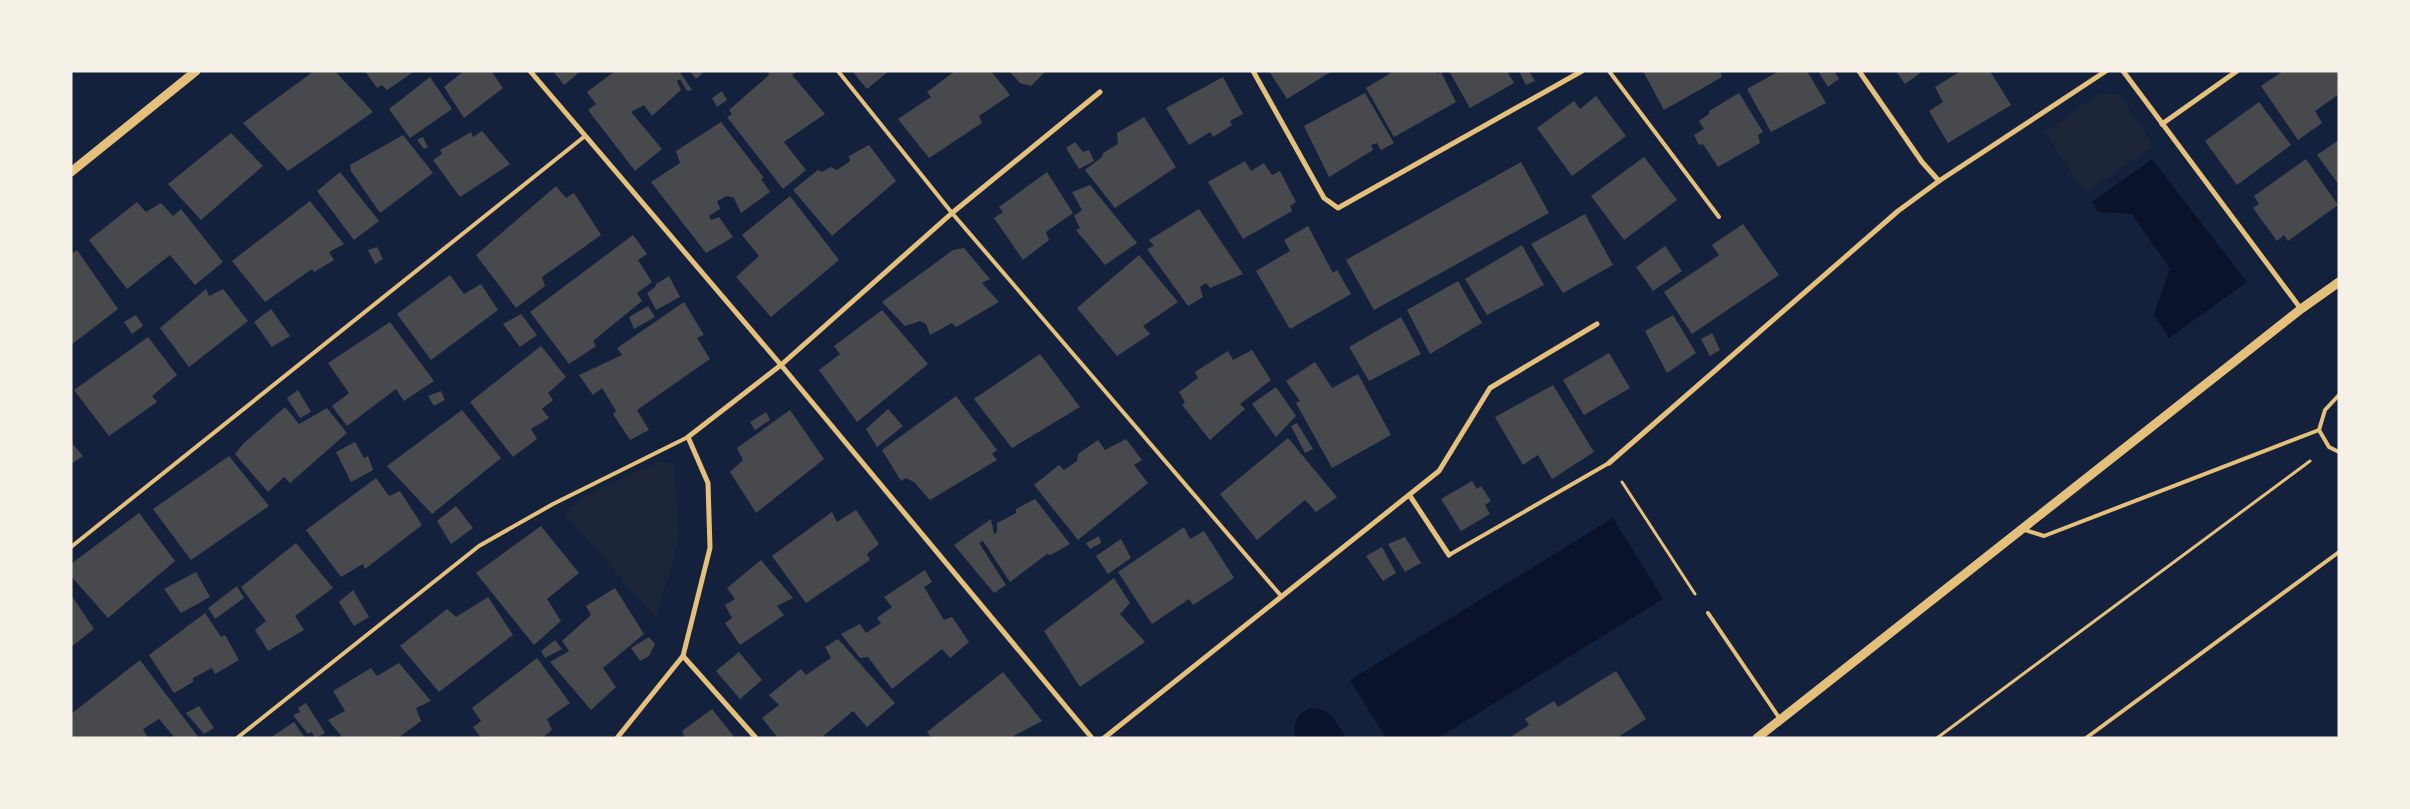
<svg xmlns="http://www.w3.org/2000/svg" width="2410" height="809" font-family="'Fira Sans',sans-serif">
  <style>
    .green { fill: #1d2539 }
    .water { fill: #0b132b }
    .building { fill: #48494c }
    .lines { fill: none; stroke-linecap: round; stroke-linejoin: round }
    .path { stroke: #e5c07b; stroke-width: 3 }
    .service { stroke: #e5c07b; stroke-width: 4 }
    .minor { stroke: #e5c07b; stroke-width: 5 }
    .tertiary { stroke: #e5c07b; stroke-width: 9 }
  </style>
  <rect width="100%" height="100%" fill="#14213d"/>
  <g class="green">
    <path d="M2099,94H2118L2154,146L2085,193L2045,132Z"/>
    <path d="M661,461L675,465L678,543L656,618L564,512L604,486Z"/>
  </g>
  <g class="water">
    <path d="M2152,159L2247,282L2169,338L2154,314L2170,269L2132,214L2098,212L2092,202Z"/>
    <path d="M1613,518L1663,599L1438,738H1386L1350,680Z"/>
    <path d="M1311,708C1331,708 1337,723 1346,738H1296C1291,724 1298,712 1311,708Z"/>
  </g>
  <g class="building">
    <path d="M314,71H335L373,112L288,171L243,123Z"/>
    <path d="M365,71H411L412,73L387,90L382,85L377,88Z"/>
    <path d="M464,71H491L503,88L464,118L444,87Z"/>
    <path d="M553,71H581L564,85Z"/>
    <path d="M615,71H679L692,90L687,91L680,79L677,81L681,90L652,116L644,105L631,112L662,149L635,171L588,110L596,104L587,92Z"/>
    <path d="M690,71H705L696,79Z"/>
    <path d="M768,71H798L792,75L825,114L784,142L806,170L783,189L727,117L732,114L729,110L769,75Z"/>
    <path d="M852,71H889L867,89Z"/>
    <path d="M955,71H991L1010,95L979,116L982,123L929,158L898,119L931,97L927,92Z"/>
    <path d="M1009,71H1046L1031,86L1020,83Z"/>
    <path d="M1269,71H1332L1287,99Z"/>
    <path d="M1394,71H1436L1437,74L1441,72L1456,102L1394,137L1366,88Z"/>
    <path d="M1449,71H1507L1514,83L1470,108Z"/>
    <path d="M1519,71H1529L1535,81L1526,85Z"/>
    <path d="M1643,71H1720L1722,77L1664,110Z"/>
    <path d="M1779,71H1807L1826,103L1771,132L1747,89Z"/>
    <path d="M1818,71H1834L1839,79L1828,87Z"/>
    <path d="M1896,71H1923L1905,84Z"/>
    <path d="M1961,71H1990L2011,105L1948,143L1929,111L1943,102L1935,87Z"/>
    <path d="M2283,71H2339V94L2315,111L2322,123L2298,140L2261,86Z"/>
    <path d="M430,77L452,109L410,138L389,109Z"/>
    <path d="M1223,77L1243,114L1230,121L1232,125L1213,137L1210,132L1189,145L1166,108Z"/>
    <path d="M722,91L727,100L717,107L712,98Z"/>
    <path d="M1365,93L1394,143L1381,150L1377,143L1371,145L1373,150L1329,177L1304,126Z"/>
    <path d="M1739,93L1763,132L1758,135L1760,143L1718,167L1703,144L1699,145L1694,135L1704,129L1699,121L1709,114V111Z"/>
    <path d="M1596,96L1626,136L1572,176L1537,128L1574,101L1580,109Z"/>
    <path d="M2259,102L2291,145L2237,185L2205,141Z"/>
    <path d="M1144,117L1176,167L1115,208L1085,170L1102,157L1103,153L1118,144L1117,133Z"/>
    <path d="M721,122L764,178L761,179L770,192L741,213L734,198L727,196L717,201L720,209L709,216L711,220L719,217L733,237L706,253L651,182L680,163L676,151Z"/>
    <path d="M482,131L510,164L460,197L433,160L442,154L440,150L471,132L473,137Z"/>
    <path d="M231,133L263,166L201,220L168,184Z"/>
    <path d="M403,135L433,173L380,213L351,171L350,165Z"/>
    <path d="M423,137L428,147L424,149L417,140Z"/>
    <path d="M2339,140V185L2317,155Z"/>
    <path d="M1075,142L1083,152L1089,150L1094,161L1079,169L1066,148Z"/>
    <path d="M869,145L896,181L832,236L793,190L818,170L822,172L831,167L837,170L850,161L849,156Z"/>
    <path d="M1644,157L1677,200L1624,240L1591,196Z"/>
    <path d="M2306,159L2338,205L2288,241L2284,235L2277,241L2253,208L2259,204L2254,196Z"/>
    <path d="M1245,161L1251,171L1264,163L1272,175L1280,171L1296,202L1290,206L1292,211L1243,239L1208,182Z"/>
    <path d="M1521,162L1549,213L1374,310L1346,260Z"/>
    <path d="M340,172L379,221L354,240L317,191Z"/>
    <path d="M1047,172L1073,213L1046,232L1049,240L1023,260L994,218L1003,212L999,207Z"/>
    <path d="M1090,185L1137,243L1105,265L1076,230L1080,228L1074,216L1082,210L1072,192Z"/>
    <path d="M556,186L566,198L574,193L601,235L542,277L545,286L516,308L476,255Z"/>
    <path d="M790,196L839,260L771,317L736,277L759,256L742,235Z"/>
    <path d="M310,201L344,244L329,252L334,260L314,272L312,269L265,302L232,261Z"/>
    <path d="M137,202L146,212L161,203L173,216L181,209L223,262L195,285L170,255L127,289L89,240Z"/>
    <path d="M1199,209L1243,274L1210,288L1206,283L1200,287L1203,297L1188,306L1147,249L1154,246L1149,240Z"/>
    <path d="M1585,214L1613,265L1563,293L1531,244Z"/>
    <path d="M1743,224L1779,275L1692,334L1664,292L1719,255L1712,245Z"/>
    <path d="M1308,226L1333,273L1337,270L1351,294L1290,329L1256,271L1290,251L1284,240Z"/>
    <path d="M633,235L647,254L638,260L652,282L637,293L642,301L593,341L596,346L569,364L530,312Z"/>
    <path d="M1522,245L1544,285L1487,315L1465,279Z"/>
    <path d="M1665,246L1682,271L1653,291L1636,267Z"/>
    <path d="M377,247L383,259L375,264L368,250Z"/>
    <path d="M964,248L990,279L982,283L999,302L956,327L952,323L930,335L926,324L920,321L905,326L882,302L953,250Z"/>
    <path d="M77,250L118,309L71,345V254Z"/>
    <path d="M1139,255L1178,302L1143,326L1150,334L1117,356L1077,308Z"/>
    <path d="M450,275L464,294L481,284L498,310L431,360L397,314Z"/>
    <path d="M669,276L680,297L656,310L647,293L656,286V284Z"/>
    <path d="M1458,281L1482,323L1430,354L1407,310Z"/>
    <path d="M206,289L209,296L223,289L248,321L189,367L160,328Z"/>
    <path d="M684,302L704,335L697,338L710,359L637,410L649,430L630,440L613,414L616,411L602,388L593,395L579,375L622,355L617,348Z"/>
    <path d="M648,306L655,317L634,329L629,317Z"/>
    <path d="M271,309L290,336L272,347L254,322Z"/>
    <path d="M882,310L928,364L857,422L819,370L840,354L834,346Z"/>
    <path d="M521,314L537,335L520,347L503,324Z"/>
    <path d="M136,315L143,326L132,334L124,322Z"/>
    <path d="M1673,315L1696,353L1667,373L1645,331Z"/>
    <path d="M1401,317L1421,354L1369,381L1349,347Z"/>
    <path d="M390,322L434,381L404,401L396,389L347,426L332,406L349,393L328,363Z"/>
    <path d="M1712,333L1720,350L1710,356L1701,339Z"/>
    <path d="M148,337L177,375L152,396L157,402L109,436L74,390Z"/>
    <path d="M541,346L566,377L548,393L553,400L542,409L549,418L531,429L537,439L513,457L470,402Z"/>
    <path d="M1252,350L1271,380L1240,404L1245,409L1210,440L1182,405L1185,402L1179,392L1198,378L1195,372L1228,351L1233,360Z"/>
    <path d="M1609,353L1630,388L1584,415L1563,380Z"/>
    <path d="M1040,354L1080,407L1012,448L974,399Z"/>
    <path d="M1315,362L1332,388L1358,374L1391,435L1332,468L1296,403L1300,401L1286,381Z"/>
    <path d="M1553,385L1594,452L1552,479L1538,455L1523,465L1495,417Z"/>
    <path d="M1276,387L1296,416L1276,437L1252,404Z"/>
    <path d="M298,390L311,412L300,418L287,398Z"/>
    <path d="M441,391L445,400L434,406L428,396Z"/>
    <path d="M956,396L997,450L992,454L997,460L930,500L914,482L906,478L901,481L882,450Z"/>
    <path d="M285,407L299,424L327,408L347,433L290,483L284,477L268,492L235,454L244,443Z"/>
    <path d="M888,409L903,426L877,447L866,429Z"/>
    <path d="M462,410L501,458L432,514L387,466Z"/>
    <path d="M790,410L824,459L756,513L730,472L743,460L737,448Z"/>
    <path d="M766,412L770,420L755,430L750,422Z"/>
    <path d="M1297,423L1313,449L1305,453L1291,426Z"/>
    <path d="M1288,438L1337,497L1316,512L1305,500L1257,540L1220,494Z"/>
    <path d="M1126,439L1142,460L1134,465L1148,483L1078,540L1034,485L1059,465L1064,470L1077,461L1078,454L1098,440L1105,450Z"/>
    <path d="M71,442L83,456L71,464Z"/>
    <path d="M355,442L364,458L368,456L373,470L351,482L336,452Z"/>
    <path d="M229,456L269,506L191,560L153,509Z"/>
    <path d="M376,478L389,496L400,491L422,525L365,569L363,564L341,577L306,530Z"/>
    <path d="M1472,481L1477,489L1481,486L1491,501L1485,505L1490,514L1461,531L1441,499Z"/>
    <path d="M1035,499L1070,544L1051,555L1047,554L1010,582L983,541L979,543L1006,585L994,593L954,545L991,519L994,534L997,532V523L1016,513V509Z"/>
    <path d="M456,506L473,528L451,544L437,521Z"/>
    <path d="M856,510L879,544L867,554L870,560L806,603L772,556L832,512L837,522Z"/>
    <path d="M139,513L175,561L108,618L71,576V564Z"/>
    <path d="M541,526L579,573L547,599L561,621L534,645L476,573Z"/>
    <path d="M1184,527L1190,539L1204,531L1234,578L1193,605L1189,599L1152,624L1118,572Z"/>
    <path d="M1099,536L1101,543L1090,549L1086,543Z"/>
    <path d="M1405,537L1421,563L1405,572L1388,544Z"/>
    <path d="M1121,539L1131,558L1108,574L1096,556Z"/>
    <path d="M296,543L333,588L295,616L304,630L268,651L255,630L266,621L241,587Z"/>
    <path d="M1382,547L1396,573L1383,581L1366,556Z"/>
    <path d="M761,560L793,598L777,606L784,615L740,645L725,623L732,618L725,605L735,599L727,588Z"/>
    <path d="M925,570L932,582L924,587L944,620L952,617L969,642L950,658L942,649L892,689L868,657L860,658L841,634L860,624L866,633L881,623L877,618L892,607L884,597Z"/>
    <path d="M196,572L210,597L181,613L164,589Z"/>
    <path d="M1114,578L1130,603L1120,614L1145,642L1080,687L1044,631Z"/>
    <path d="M237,586L244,598L215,619L208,608Z"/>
    <path d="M615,588L644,634L603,668L616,687L591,710L550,662L569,651L562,641L591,615L586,606Z"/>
    <path d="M353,590L369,617L354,626L339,602Z"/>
    <path d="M71,595L94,629L71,647Z"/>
    <path d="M488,597L513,635L439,692L400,646L447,609L456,617Z"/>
    <path d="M205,613L221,637L225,635L239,660L215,674L212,668L193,678V682L174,693L149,655Z"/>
    <path d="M649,637L655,644L649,656L640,661L631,648Z"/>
    <path d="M838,639L895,703L867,727L853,711L821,738H778L762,718L779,705L769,695L801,669L806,675L831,658L825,647Z"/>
    <path d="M555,640L562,649L545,658L541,651Z"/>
    <path d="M739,652L762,680L740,699L716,671Z"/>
    <path d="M537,658L570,703L547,719L552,730L542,738H481L473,727L481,721L472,708Z"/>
    <path d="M140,660L199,738H175L159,719L143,729L148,738H74L71,735V714Z"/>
    <path d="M399,663L431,701L416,708L421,721L398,738H343L328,720L345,711L333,691L371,668L377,676Z"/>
    <path d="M1616,671L1646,719L1617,738H1509L1529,725L1525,719L1554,701L1558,707Z"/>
    <path d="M1003,672L1042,721L1010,738H932L927,732Z"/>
    <path d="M306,703L325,733L316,738L311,732L308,734L293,715L300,712L298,708Z"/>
    <path d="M199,706L214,728L204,734L186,713Z"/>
    <path d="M712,709L735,738H685L682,731Z"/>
    <path d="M294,722L305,738H270Z"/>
  </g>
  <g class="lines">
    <g class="path">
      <path d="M1622,482L1695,594"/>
      <path d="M1937,738L2310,461"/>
    </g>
    <g class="service">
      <path d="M838,71L952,213L1282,597"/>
      <path d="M1609,71L1719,217"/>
      <path d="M2319,430L2329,447L2339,452"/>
      <path d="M2022,529L2044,536L2319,430L2325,410L2339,395"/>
      <path d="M71,547L585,136"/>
      <path d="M1449,555L1609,463"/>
      <path d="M1708,613L1780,719"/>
      <path d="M237,738L479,546L553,504L688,437"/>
      <path d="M2086,738L2339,552"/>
    </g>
    <g class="minor">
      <path d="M530,71L781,365L1092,738"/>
      <path d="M1253,71L1324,198L1338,208L1582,71"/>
      <path d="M1859,71L1922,162L1939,181"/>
      <path d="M2123,71L2301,309"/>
      <path d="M2162,124L2237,71"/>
      <path d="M1609,463L1898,211L1939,181L2106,71"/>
      <path d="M1410,496L1449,555"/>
      <path d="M683,656L756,738"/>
      <path d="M617,738L683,656L710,548L708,483L688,437L781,365L952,213L1100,92"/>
      <path d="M1104,738L1439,471L1490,388L1597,324"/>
    </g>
    <g class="tertiary">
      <path d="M71,172L196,71"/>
      <path d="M1757,738L2301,309L2339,282"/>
    </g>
  </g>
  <rect width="2410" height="809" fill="none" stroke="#f6f1e7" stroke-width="145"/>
</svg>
